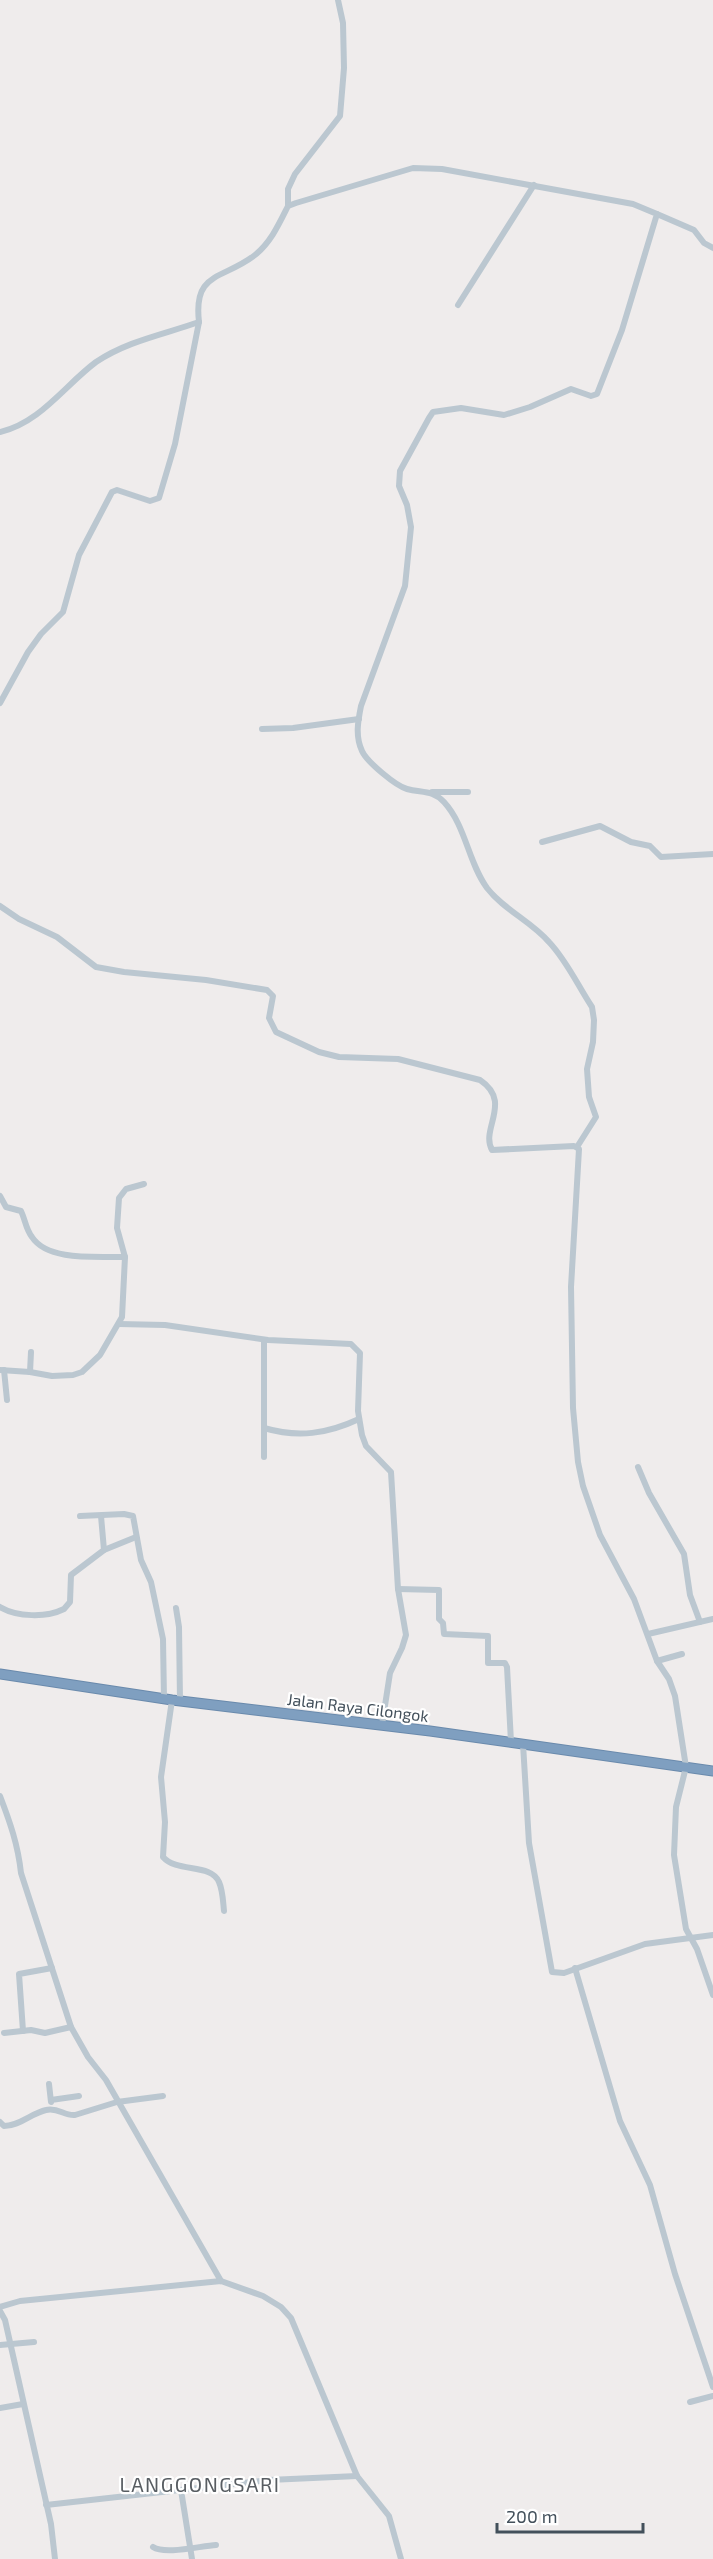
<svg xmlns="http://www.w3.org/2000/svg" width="713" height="2559" font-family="'Exo 2',sans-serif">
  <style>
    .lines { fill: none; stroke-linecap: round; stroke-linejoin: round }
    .highway-casing { stroke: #6a8aac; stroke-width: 11 }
    .minor { stroke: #bbc7d0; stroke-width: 6 }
    .highway { stroke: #7f9fc0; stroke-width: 9 }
    .labels { text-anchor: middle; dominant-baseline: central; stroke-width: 4.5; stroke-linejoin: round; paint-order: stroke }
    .street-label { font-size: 16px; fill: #43505b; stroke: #fff }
    .quarter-label { font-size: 20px; letter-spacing: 1.5px; fill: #585d62; stroke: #fff }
  </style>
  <rect width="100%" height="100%" fill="#efecec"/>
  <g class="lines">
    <g class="highway-casing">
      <path id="highway" d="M0,1674L172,1700L430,1731L713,1771"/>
    </g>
    <g class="minor">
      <path d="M288,206V189L295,174L340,116L344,68L343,23L338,0"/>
      <path d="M657,214L694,230L704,243L713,248"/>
      <path d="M458,305L534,185"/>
      <path d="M0,432C40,423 65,385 96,362C127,341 165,334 199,322C193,271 223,280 255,255C271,242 279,224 288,206L296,203L413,168L442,169L633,204L657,214L622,330L597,394L591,396L571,389L530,407L504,415L461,408L433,412L429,418L400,471L399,486L407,505L411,527L405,586L361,706C358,721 355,736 362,751C367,762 396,786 407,789C422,793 433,790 444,802C466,826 468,862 487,888C504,910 531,921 549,942C567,961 578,986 592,1007L594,1020L593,1042L587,1069L589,1097L596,1117L577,1147"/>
      <path d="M0,703L28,652L41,634L63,612L79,555L112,492L117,490L150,501L159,498L175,444L199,322"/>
      <path d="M262,729L293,728L359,719"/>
      <path d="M432,792H468"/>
      <path d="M542,842L600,826L631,842L650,846L661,857L713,854"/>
      <path d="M0,906L19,919L57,937L96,967L124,972L206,980L267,990L273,996L269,1018L276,1032L319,1052L339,1057L398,1059L480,1080C513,1102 480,1129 492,1150L574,1146L579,1149L571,1287L573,1408L578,1462L583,1486L600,1535L634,1599L657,1661L669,1679L675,1696L686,1767L676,1807L674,1855L686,1929L697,1949L713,1995"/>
      <path d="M0,1196L6,1207L21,1211C25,1219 26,1230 32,1237C48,1262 99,1256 125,1257"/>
      <path d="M119,1324L165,1325L268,1340L351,1344L360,1353L358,1411L362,1435L366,1446L391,1472L398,1589L406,1635L402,1648L390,1673L382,1725"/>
      <path d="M0,1370L30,1372L52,1376L73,1375L82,1372L100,1355L122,1317L125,1257L117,1228L119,1198L126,1189L144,1184"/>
      <path d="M4,1370L7,1400"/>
      <path d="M30,1372L31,1352"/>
      <path d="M264,1428C298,1438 327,1434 359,1419"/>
      <path d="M264,1457V1340"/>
      <path d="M638,1467L649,1493L684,1554L690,1595L700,1622"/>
      <path d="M80,1516L124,1514L133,1516L141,1560L151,1582L163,1639L164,1699"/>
      <path d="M104,1550L136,1537"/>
      <path d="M398,1589L439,1590V1619L443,1623L444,1634L488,1636V1663H505L507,1667L511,1742"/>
      <path d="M0,1607C17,1617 46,1618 64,1609L70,1602L71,1575L104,1550L101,1516"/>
      <path d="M176,1608L179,1627L180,1701"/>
      <path d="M648,1634L713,1619"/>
      <path d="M657,1661L682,1654"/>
      <path d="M172,1700L161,1777L165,1822L163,1857C177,1873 211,1863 219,1882C223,1891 223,1902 224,1911"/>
      <path d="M523,1744L529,1843L552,1972L564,1973L645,1944L713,1935"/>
      <path d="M0,1796C10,1822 18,1845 21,1873L71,2027L88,2057L106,2080L221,2281"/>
      <path d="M575,1968L620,2121L650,2185L675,2274L713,2387"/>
      <path d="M23,2031L19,1974L52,1968"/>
      <path d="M4,2033L31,2030L45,2033L71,2027"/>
      <path d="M49,2084L51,2102"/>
      <path d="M51,2100L79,2096"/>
      <path d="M0,2122L4,2126C19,2126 32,2113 46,2110C58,2107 64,2116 75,2115L117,2102L163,2096"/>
      <path d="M0,2307L20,2301L221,2281L263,2296L281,2307L291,2318L357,2476L389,2516L401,2559"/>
      <path d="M0,2311L5,2320L51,2524L55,2559"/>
      <path d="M0,2345L34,2342"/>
      <path d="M690,2402L713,2396"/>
      <path d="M0,2408L23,2404"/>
      <path d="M181,2490L192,2559"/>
      <path d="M46,2505L269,2480L357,2476"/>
      <path d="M153,2547C165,2555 200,2546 216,2545"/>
    </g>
    <use href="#highway" class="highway"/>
  </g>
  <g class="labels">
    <g class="street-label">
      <text transform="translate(358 1707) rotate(7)">Jalan Raya Cilongok</text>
    </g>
    <g class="quarter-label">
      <text x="200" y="2484">LANGGONGSARI</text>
    </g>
  </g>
  <path d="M497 2523v9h146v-9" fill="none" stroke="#43505b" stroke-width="3"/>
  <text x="506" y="2523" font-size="18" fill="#43505b" stroke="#ffffff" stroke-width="4.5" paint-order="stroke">200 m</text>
</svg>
